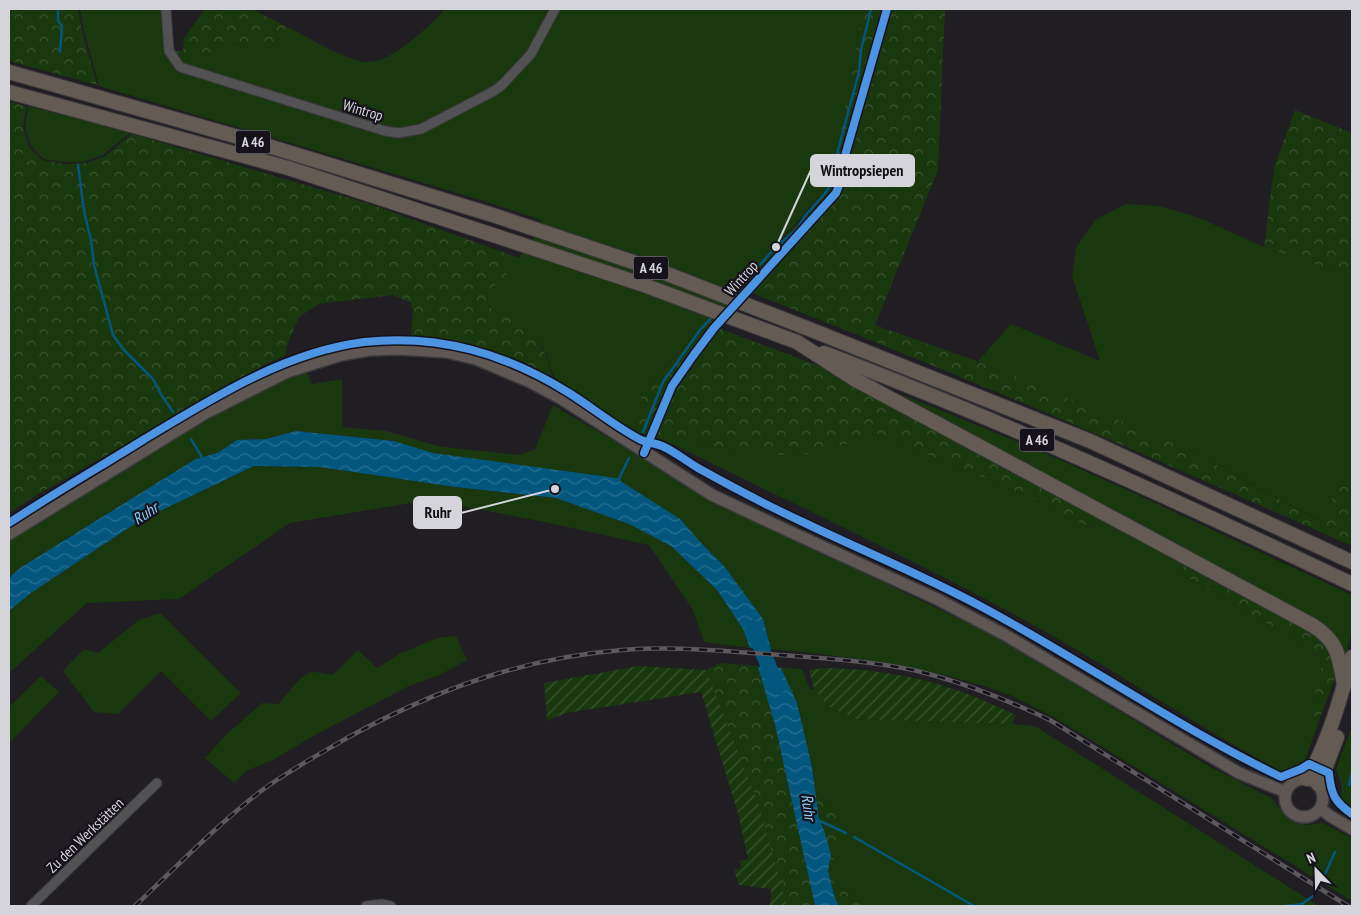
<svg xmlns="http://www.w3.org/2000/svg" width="1361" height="915" font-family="'PT Sans Narrow',sans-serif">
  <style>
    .green { fill: #19380d }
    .forest { fill: url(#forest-crowns) }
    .garden { fill: url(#garden-furrows) }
    .water { fill: url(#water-waves) }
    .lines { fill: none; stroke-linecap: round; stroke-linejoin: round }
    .stream { stroke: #03577e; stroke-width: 2.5 }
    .river { stroke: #03577e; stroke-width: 16 }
    .minor-casing { stroke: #3b393d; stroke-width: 11 }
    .major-casing { stroke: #3b393d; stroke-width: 14 }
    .highway-casing { stroke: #3b393d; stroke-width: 16 }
    .minor { stroke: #525154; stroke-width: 9 }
    .major { stroke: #5e5754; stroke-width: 11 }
    .highway { stroke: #655b55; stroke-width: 14 }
    .rail-casing { stroke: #5c595e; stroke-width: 4.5 }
    .rail { stroke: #16121b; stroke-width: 2.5; stroke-dasharray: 8; stroke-linecap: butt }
    .highway-bridge-casing { stroke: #3b393d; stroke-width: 16; stroke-linecap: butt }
    .highway-bridge { stroke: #655b55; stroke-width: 14 }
    .cycleway-casing { stroke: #16121b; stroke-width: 11 }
    .cycleway { stroke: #4d94e3; stroke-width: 8 }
    .labels { text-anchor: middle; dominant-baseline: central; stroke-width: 4.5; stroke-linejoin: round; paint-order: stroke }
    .shield { fill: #16121b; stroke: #9c9aa1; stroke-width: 1 }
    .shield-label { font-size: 14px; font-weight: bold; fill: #d6d4db }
    .street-label { font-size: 15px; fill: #d6d4db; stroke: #16121b }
    .water-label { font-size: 16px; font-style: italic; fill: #8acffb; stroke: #16121b }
    .leader { fill: none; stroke: #d6d4db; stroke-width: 2 }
    .callout-dot { fill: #d6d4db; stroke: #16121b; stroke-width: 2 }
    .callout { fill: #d6d4db; stroke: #d6d4db; stroke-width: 2 }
    .callout-label { font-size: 16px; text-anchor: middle; font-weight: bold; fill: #111 }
  </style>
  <defs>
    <pattern id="forest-crowns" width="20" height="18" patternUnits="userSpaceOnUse" patternTransform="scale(1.25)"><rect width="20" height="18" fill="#19380d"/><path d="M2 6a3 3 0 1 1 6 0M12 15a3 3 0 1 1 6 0" fill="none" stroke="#3a5430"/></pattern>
    <pattern id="garden-furrows" width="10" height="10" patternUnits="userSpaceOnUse" patternTransform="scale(1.25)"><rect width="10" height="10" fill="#19380d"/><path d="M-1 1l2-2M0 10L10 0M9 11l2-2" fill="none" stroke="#3a5430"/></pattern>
    <pattern id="water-waves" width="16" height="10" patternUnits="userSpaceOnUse" patternTransform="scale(1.25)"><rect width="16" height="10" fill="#03577e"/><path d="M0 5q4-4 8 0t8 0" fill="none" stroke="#276e90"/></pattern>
  </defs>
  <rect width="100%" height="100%" fill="#201d23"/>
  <g class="green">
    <path d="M80,9H163L171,64L237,44L281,49L276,43L287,27C306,36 348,62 368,62C393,62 428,27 445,9H548L527,53L499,86L415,126L420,134L498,95L533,58L556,9H863L842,129L829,182L824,192L641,394L640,415L630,430C608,416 584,404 565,388C547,373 552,361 541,345C537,339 530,333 525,328C511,312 490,318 486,296L490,289L500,282L537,234L541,220L487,202L99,86L84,31Z"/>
    <path d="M28,106L131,132L103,155L84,162H64L43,159L31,146L25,127Z"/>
    <path d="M1126,204L1159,206L1197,217L1264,247L1352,277V459L1322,522L1193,452L978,361L1011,324L1100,361L1072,276L1076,248L1095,220Z"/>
    <path d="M306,371L312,384L342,379V427L386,431L438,446L481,451L520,455L535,449L553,405L640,456L796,540L1005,641L1207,765L1273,799L1285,816L1305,825L1323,823L1352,838V901L1052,716C1037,709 1022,700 1007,694C930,666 852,657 771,649L763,619L725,567L702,544L394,441L296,431L266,439L238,440L219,452L194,460L20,568L9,578V541C91,491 170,435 257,392C273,384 289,378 306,371Z"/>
    <path d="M896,392L1040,451L1134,493L1352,595V632L1345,659L1024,465Z"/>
    <path d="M877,434L1023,494L1091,529L1096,515L1186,562L1180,573L1309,648L1322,664L1309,717L1319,721L1305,761L1299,765L1282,772C1191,723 1106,664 1015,615C900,553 781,498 664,440L679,437L718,447L773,455L815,454Z"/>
    <path d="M254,466L321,467L455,487L556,498L629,524L671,546L717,590L743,629L750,648L704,642L693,610L649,545L540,521L430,500L290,523L179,599L87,603L9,673V611L31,593L139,521Z"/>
    <path d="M160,613L241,693L211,721L161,671L118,714L94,712L63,671L84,649L98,653L139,620Z"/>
    <path d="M456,636L467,660L440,675L409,686L315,735L273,760L248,770L234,783L205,758L227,734L262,703L279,704C286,695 301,674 312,672C319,672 327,674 333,675L358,650L377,668L399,654L437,638Z"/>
    <path d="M785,668L802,669L810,689H814L821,696L828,706L855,719L1012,724L1035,726L1319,906H863C858,890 850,890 835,886L831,869L839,841L833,806L817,795C811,751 801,709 785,668Z"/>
    <path d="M41,676L59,692L9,743V707Z"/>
    <path d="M1352,726V816L1340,805L1342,787L1336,769Z"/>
  </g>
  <g class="forest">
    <path d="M9,9H78L82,31L97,85L9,61Z"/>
    <path d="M205,9H252L287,27L277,42L281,49L237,44L183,61L174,51H183L184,38Z"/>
    <path d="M863,9H945L938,170L875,325L999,369L1193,452L1321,522L1352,459V546C1154,458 955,372 752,293L721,329L822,367L1096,515L1091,529L1023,494L877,434L816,454L773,455L718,447L679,437L664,440L630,430L640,415L641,394L831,187Z"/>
    <path d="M9,102L26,106L23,128L29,147L42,160L64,164L85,163L104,157L132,134L370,204L519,258L500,282L490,289L486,296C490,318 507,311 521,323C532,332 542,345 547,358C549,362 549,368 551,373C554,378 560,383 564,388L505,357L467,344L411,335L413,311L410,302L392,295L319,304L299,317L289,340L285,356L266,364L28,500L9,514Z"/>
    <path d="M1295,110L1352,133V277L1264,247L1274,168Z"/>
    <path d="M1186,562L1317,633L1336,658L1335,678L1319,721L1309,717L1322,664L1309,648L1180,573Z"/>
    <path d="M720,663L785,668C801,709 811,751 817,795L833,806L839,820L840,841L831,869L835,886C849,890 858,890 863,906H839L835,898L828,871L831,854L825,833L819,819L812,767L781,669L758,667L775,725L815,906H787L706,670Z"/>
  </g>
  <g class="garden">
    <path d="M638,666L706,670L759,805L787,906H770L771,889L739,885L734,870L741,868L740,861L748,859L739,817L701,692L566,713L547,721L544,683Z"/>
    <path d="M826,668C874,669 925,677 970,695C985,701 1001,708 1016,715L1012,724L855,719L828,706L814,689L809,670Z"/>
  </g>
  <g class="water">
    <path d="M296,431L394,441L433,453L616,478L680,519L702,544L725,567L763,619L771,649L750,648L743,629L717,590L671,546L629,524L556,498L455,487L320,467L254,466L139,521L31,593L9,611V578L20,568L194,460L219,452L237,440L266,439Z"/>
    <path d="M758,667L781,668L797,703L812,767L819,819L825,833L831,854L828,871L835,898L839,906H815L775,725Z"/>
  </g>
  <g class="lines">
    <g class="stream">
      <path d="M58,9V21L62,26L60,52"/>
      <path d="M78,165L84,211L91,240L94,265L113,335L124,350L153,379L162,396L173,412"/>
      <path d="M733,294L776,247L797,229L805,216L826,192L832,182L838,150L859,72L861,50L871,9"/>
      <path d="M643,432L663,382L700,330L712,317"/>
      <path d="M191,439L203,459"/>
      <path d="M618,481L629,458"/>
      <path d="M1349,785L1352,772"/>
      <path d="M818,820L846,833"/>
      <path d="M854,837L974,906"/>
      <path d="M1322,881L1335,852"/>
      <path d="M1285,906L1302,904L1313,896"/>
    </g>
    <path class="river" d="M753,628L777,687"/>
    <g class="minor-casing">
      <g id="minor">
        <path d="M166,9L169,51L180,67L385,131L399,133L421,129L494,91L501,86L531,54L555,9"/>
        <path d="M644,453L672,386L693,356L714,328L836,193L840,183L846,152L887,9"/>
        <path d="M31,906L157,783"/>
        <path d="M366,906L382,904L391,906"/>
      </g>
    </g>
    <g class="major-casing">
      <g id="major">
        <path d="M9,534L204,414L287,372L341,355L369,350L398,349L446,352L476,359L528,381L562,399L712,495L795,534L937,599L1007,636L1239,773L1286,792"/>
        <circle cx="1304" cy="798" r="19"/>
        <path d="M1321,809L1330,816L1352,829"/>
      </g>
    </g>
    <g class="highway-casing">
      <g id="highway">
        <path d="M9,72L249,140L496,216"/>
        <path d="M9,92L288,168L490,234"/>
        <path d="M804,327L1090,441L1352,562"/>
        <path d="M797,342L856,380L1312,625C1338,641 1339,656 1344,685"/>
        <path d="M824,353C1004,421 1179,502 1352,584"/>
        <path d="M1307,779C1329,741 1340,699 1352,657"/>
        <path d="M1319,785L1337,737"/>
      </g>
    </g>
    <use href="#minor" class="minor"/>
    <use href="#major" class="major"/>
    <use href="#highway" class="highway"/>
    <g class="rail-casing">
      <path id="rail" d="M135,906C176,867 216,826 261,791C288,771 318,755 347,738C434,690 523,658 622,650C671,646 719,651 768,654C816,658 865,660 913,670C960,681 1005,699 1050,720L1348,906"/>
    </g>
    <use href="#rail" class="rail"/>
    <g class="highway-bridge-casing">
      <g id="highway-bridge">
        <path d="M496,216L657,270L804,327"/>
        <path d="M490,234L641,284L797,342"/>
      </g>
    </g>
    <use href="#highway-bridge" class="highway-bridge"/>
    <g class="cycleway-casing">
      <g id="cycleway">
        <path d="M644,453L672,386L693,356L714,328L836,193L840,183L846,152L887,9"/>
        <path d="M9,523C53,494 98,468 143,440C211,399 284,352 364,342C439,334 505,353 569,393C593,408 616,427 641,440C648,443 655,443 662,446C674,451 686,461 698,468C734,488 770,507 807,524C865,552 925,576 982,607C1083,661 1177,727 1281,777L1301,769L1309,764L1329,773C1331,795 1335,802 1352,814"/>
      </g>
    </g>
    <use href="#cycleway" class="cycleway"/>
  </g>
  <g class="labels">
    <g class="shield">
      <rect x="235.5" y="130.5" width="35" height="23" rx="4"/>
      <rect x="633.5" y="256.5" width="35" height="23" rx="4"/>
      <rect x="1019.5" y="428.5" width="35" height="23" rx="4"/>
    </g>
    <g class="shield-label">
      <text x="253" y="142">A 46</text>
      <text x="651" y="268">A 46</text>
      <text x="1037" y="440">A 46</text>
    </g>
    <g class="street-label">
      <text transform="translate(363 110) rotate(17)">Wintrop</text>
      <text transform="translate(741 278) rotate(-48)">Wintrop</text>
      <text transform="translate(85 835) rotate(-44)">Zu den Werkstätten</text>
    </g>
    <g class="water-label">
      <text transform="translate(145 513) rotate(-33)">Ruhr</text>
      <text transform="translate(809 807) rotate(82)">Ruhr</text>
    </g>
  </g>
  <path class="leader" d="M776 247L811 170M555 489L461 513"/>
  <g class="callout-dot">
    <circle cx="776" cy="247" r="5"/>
    <circle cx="555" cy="489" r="5"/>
  </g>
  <g class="callout">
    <rect x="811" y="155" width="103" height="31" rx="5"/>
    <rect x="414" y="497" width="47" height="31" rx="5"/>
  </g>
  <g class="callout-label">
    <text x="862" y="176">Wintropsiepen</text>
    <text x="438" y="518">Ruhr</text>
  </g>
  <rect width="1361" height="915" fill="none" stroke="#d6d4db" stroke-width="20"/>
  <g transform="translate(1316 870) rotate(337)" stroke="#16121b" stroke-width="4" paint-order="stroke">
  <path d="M0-4L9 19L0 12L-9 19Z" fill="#d6d4db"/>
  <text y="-8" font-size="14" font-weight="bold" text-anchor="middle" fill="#d6d4db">N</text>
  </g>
</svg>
